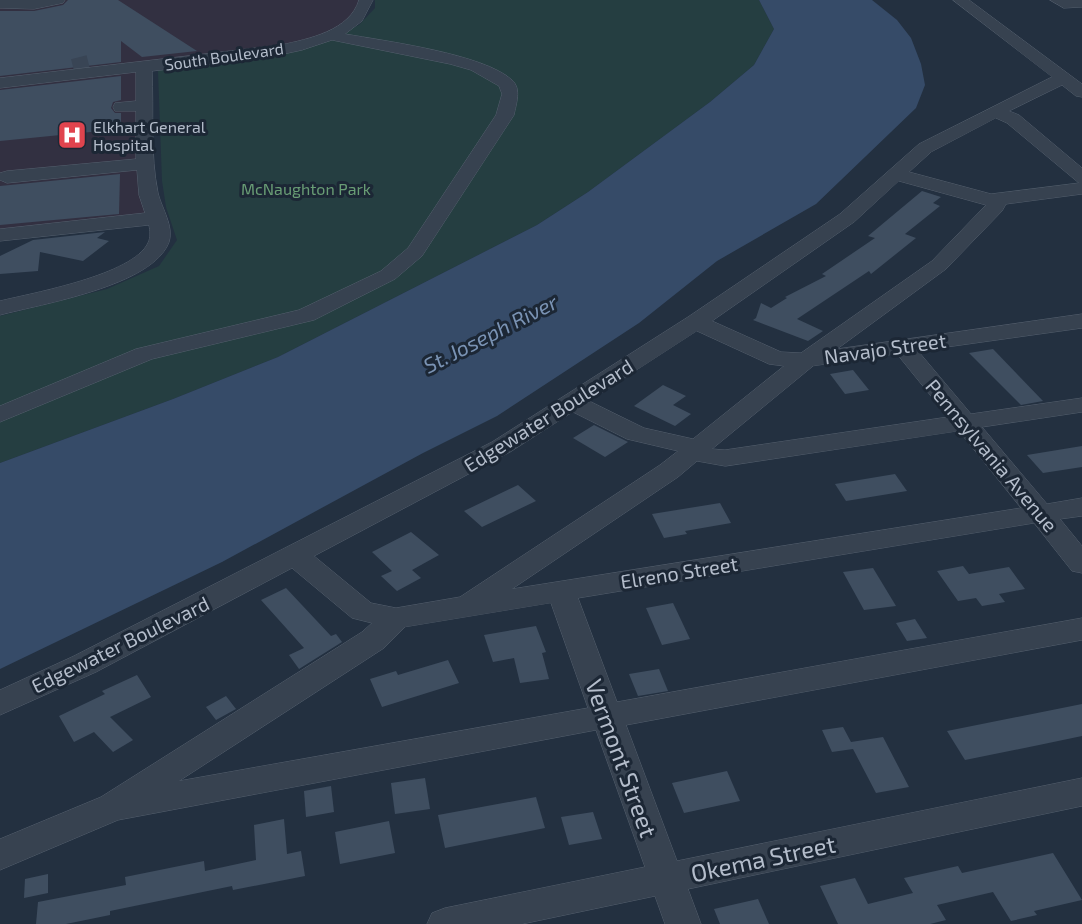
<svg xmlns="http://www.w3.org/2000/svg" width="1082" height="924" font-family="'Exo 2',sans-serif">
  <style>
    .medical { fill: #323041 }
    .green { fill: #253e41 }
    .water { fill: #364b68 }
    .building { fill: #3f4e60 }
    .lines { fill: none; stroke-linecap: round; stroke-linejoin: round }
    .minor-tunnel { stroke: #394555; stroke-width: 16; stroke-dasharray: 16 8; stroke-linecap: butt }
    .minor-casing { stroke: #55606e; stroke-width: 1 }
    .minor { fill: #374250; fill-rule: evenodd }
    .labels { text-anchor: middle; dominant-baseline: central; stroke-width: 6; stroke-linejoin: round; paint-order: stroke }
    .far-street-label { font-size: 16px; fill: #b4bdcb; stroke: #1c2735 }
    .far-poi-label { font-size: 16px; fill: #b4bdcb; stroke: #1c2735; text-anchor: start }
    .far-park-label { font-size: 16px; fill: #699d75; stroke: #1c2735 }
    .street-label { font-size: 20px; fill: #b4bdcb; stroke: #1c2735 }
    .water-label { font-size: 21px; font-style: italic; fill: #7a93b4; stroke: #1c2735 }
    .near-street-label { font-size: 24px; fill: #b4bdcb; stroke: #1c2735 }
  </style>
  <rect width="100%" height="100%" fill="#233040"/>
  <path class="medical" d="M0,0H365L359,15L311,42L143,67L155,217L0,234Z"/>
  <path class="green" d="M375,0H759L774,29L754,65L710,102L588,192L537,225L278,357L173,399L0,463V316L107,289L159,266L177,240L166,207L162,181L158,71L165,68L323,42L359,25L375,8Z"/>
  <path class="water" d="M759,0H872L897,20L911,38L921,64L925,85L916,108L816,204L717,261L639,323L497,416L423,453L222,562L0,669V463L173,399L278,357L537,225L588,192L710,102L754,65L774,29Z"/>
  <g class="building">
    <path d="M68,0H118L197,51L142,57L121,41V62L0,76V11H34L63,5Z"/>
    <path d="M121,76V100L113,102L111,108L115,113H121V129L0,141V90Z"/>
    <path d="M120,174L119,214L0,225V186Z"/>
    <path d="M922,191L941,197L933,203L940,206L905,234L916,238L871,274L869,271L797,319L823,331L808,341L753,320L756,318L761,303L771,308L787,298L785,297L826,276L822,274L875,238L868,236Z"/>
    <path d="M105,232L97,238L109,241L83,261L40,252L38,271L0,274V256L33,240Z"/>
    <path d="M993,349L1043,401L1021,405L969,353Z"/>
    <path d="M853,370L869,390L845,394L830,374Z"/>
    <path d="M663,385L686,396L673,405L691,414L675,426L634,406Z"/>
    <path d="M594,425L628,442L605,457L573,438Z"/>
    <path d="M1082,446V467L1043,473L1027,455Z"/>
    <path d="M895,474L907,491L846,501L835,484Z"/>
    <path d="M518,485L536,501L482,527L464,511Z"/>
    <path d="M720,503L731,523L685,531L687,534L664,538L652,514Z"/>
    <path d="M411,532L439,555L412,570L421,578L397,591L381,576L392,571L372,552Z"/>
    <path d="M963,566L969,574L1009,567L1025,589L999,594L1005,602L982,606L976,598L958,601L937,571Z"/>
    <path d="M873,568L896,606L864,610L843,572Z"/>
    <path d="M286,588L331,636L336,634L342,642L299,669L289,655L304,648L261,600Z"/>
    <path d="M673,603L690,639L662,645L646,608Z"/>
    <path d="M915,619L927,638L907,641L896,623Z"/>
    <path d="M536,626L546,652L542,653L549,679L520,683L514,658L493,662L484,635Z"/>
    <path d="M448,660L459,683L382,707L370,679L396,671L398,675Z"/>
    <path d="M659,669L668,691L638,696L629,674Z"/>
    <path d="M137,675L151,697L110,717L133,740L113,752L94,732L74,742L59,716L105,694L102,691Z"/>
    <path d="M226,696L236,709L216,720L206,707Z"/>
    <path d="M1082,704V736L1039,745L965,760L947,731Z"/>
    <path d="M843,727L851,742L883,737L909,787L876,793L853,749L832,752L822,730Z"/>
    <path d="M727,771L740,801L684,813L672,783Z"/>
    <path d="M425,778L430,809L395,814L391,783Z"/>
    <path d="M331,786L334,812L306,817L304,791Z"/>
    <path d="M536,797L545,828L445,848L438,815Z"/>
    <path d="M593,812L602,839L569,845L561,817Z"/>
    <path d="M284,819L287,854L301,851L305,876L233,890L232,886L110,911V915L66,924H36L38,902L126,885L125,877L204,861L205,871L256,860L254,825Z"/>
    <path d="M389,821L395,853L340,864L335,832Z"/>
    <path d="M1053,853L1082,900L1034,911L1037,915L1011,921L993,892L937,905L946,920L930,924H838L820,886L855,878L868,904L913,893L904,878L958,866L962,873Z"/>
    <path d="M48,874V893L24,898L25,879Z"/>
    <path d="M758,899L769,924H720L714,909Z"/>
  </g>
  <g class="lines">
    <path class="minor-tunnel" d="M73,67L89,63"/>
    <g class="minor-casing">
      <g id="minor">
        <path d="M0,0H65L63,3L34,9L0,8Z"/>
        <path d="M359,0H373L362,21L345,34C385,41 484,54 512,80C522,89 516,104 514,115L422,256L395,279L314,320L152,359L0,422V406L136,349L299,310L381,271L408,248L496,115L502,94L499,86L471,70L450,64L332,40L302,50L265,58L152,71C154,112 150,154 158,193C162,209 174,226 169,242C153,286 41,304 0,315V301C33,293 133,275 148,243C151,237 150,231 149,225L0,241V229L145,213L139,195L137,170L7,183L0,180V173L7,171L136,159V111H115L113,107L115,103L136,101V72L0,88V78L281,45C308,39 350,31 359,0Z"/>
        <path d="M953,0H969L1082,84V97L1076,96L1062,85L1009,111L1019,115L1082,168V194L1006,204L1002,211L946,269L837,349L1082,314V328L918,351L971,414L1082,398V412L982,427L1047,504L1082,498V516L1060,519L1082,546V573L1072,571L1034,523L578,598L617,702L1082,618V640L626,725L677,861L1082,778V806L688,889L701,924H665L655,896L522,924H427L432,913L445,908L645,867L596,730L118,820L0,870V839L101,797L362,632L372,623L352,618L292,568L96,672L0,715V690L74,656L492,442L688,317L840,214L919,144L1052,77ZM996,118L1007,123L1079,183L991,194L909,172L931,152ZM899,181L986,205L932,261L801,353L781,352L712,321L854,222ZM697,331L769,364L784,366L693,439L644,428L589,401ZM897,354L948,417L725,450L712,449L813,366ZM573,412L627,439L678,451L660,465L460,597L396,608L371,603L314,556L510,452ZM959,431L1021,508L512,589L678,477L697,461L725,466ZM551,603L588,708L179,781L384,648L405,627Z"/>
        <path d="M1050,0H1082V7L1064,8Z"/>
      </g>
    </g>
    <use href="#minor" class="minor"/>
  </g>
  <defs>
    <g id="hospital-square" transform="scale(1.5)"><rect x="-9" y="-9" width="18" height="18" rx="4" fill="#e0444e" stroke="#1c2735"/><path d="M-5-5h3v3.5h4V-5h3V5h-3V1.5h-4V5h-3Z" fill="#fff"/></g>
  </defs>
  <g fill-rule="evenodd">
    <use href="#hospital-square" x="72" y="135"/>
  </g>
  <g class="labels">
    <g class="far-street-label">
      <text transform="translate(224 56) rotate(-8)">South Boulevard</text>
    </g>
    <g class="far-poi-label">
      <text x="93" y="126">Elkhart General<tspan x="93" dy="18">Hospital</tspan></text>
    </g>
    <g class="far-park-label">
      <text x="306" y="188">McNaughton Park</text>
    </g>
    <g class="street-label">
      <text transform="translate(885 348) rotate(-8)">Navajo Street</text>
      <text transform="translate(548 415) rotate(-32)">Edgewater Boulevard</text>
      <text transform="translate(992 455) rotate(50)">Pennsylvania Avenue</text>
      <text transform="translate(679 572) rotate(-9)">Elreno Street</text>
      <text transform="translate(120 644) rotate(-26)">Edgewater Boulevard</text>
    </g>
    <g class="water-label">
      <text transform="translate(490 333) rotate(-27)">St. Joseph River</text>
    </g>
    <g class="near-street-label">
      <text transform="translate(622 758) rotate(70)">Vermont Street</text>
      <text transform="translate(763 858) rotate(-12)">Okema Street</text>
    </g>
  </g>
</svg>
